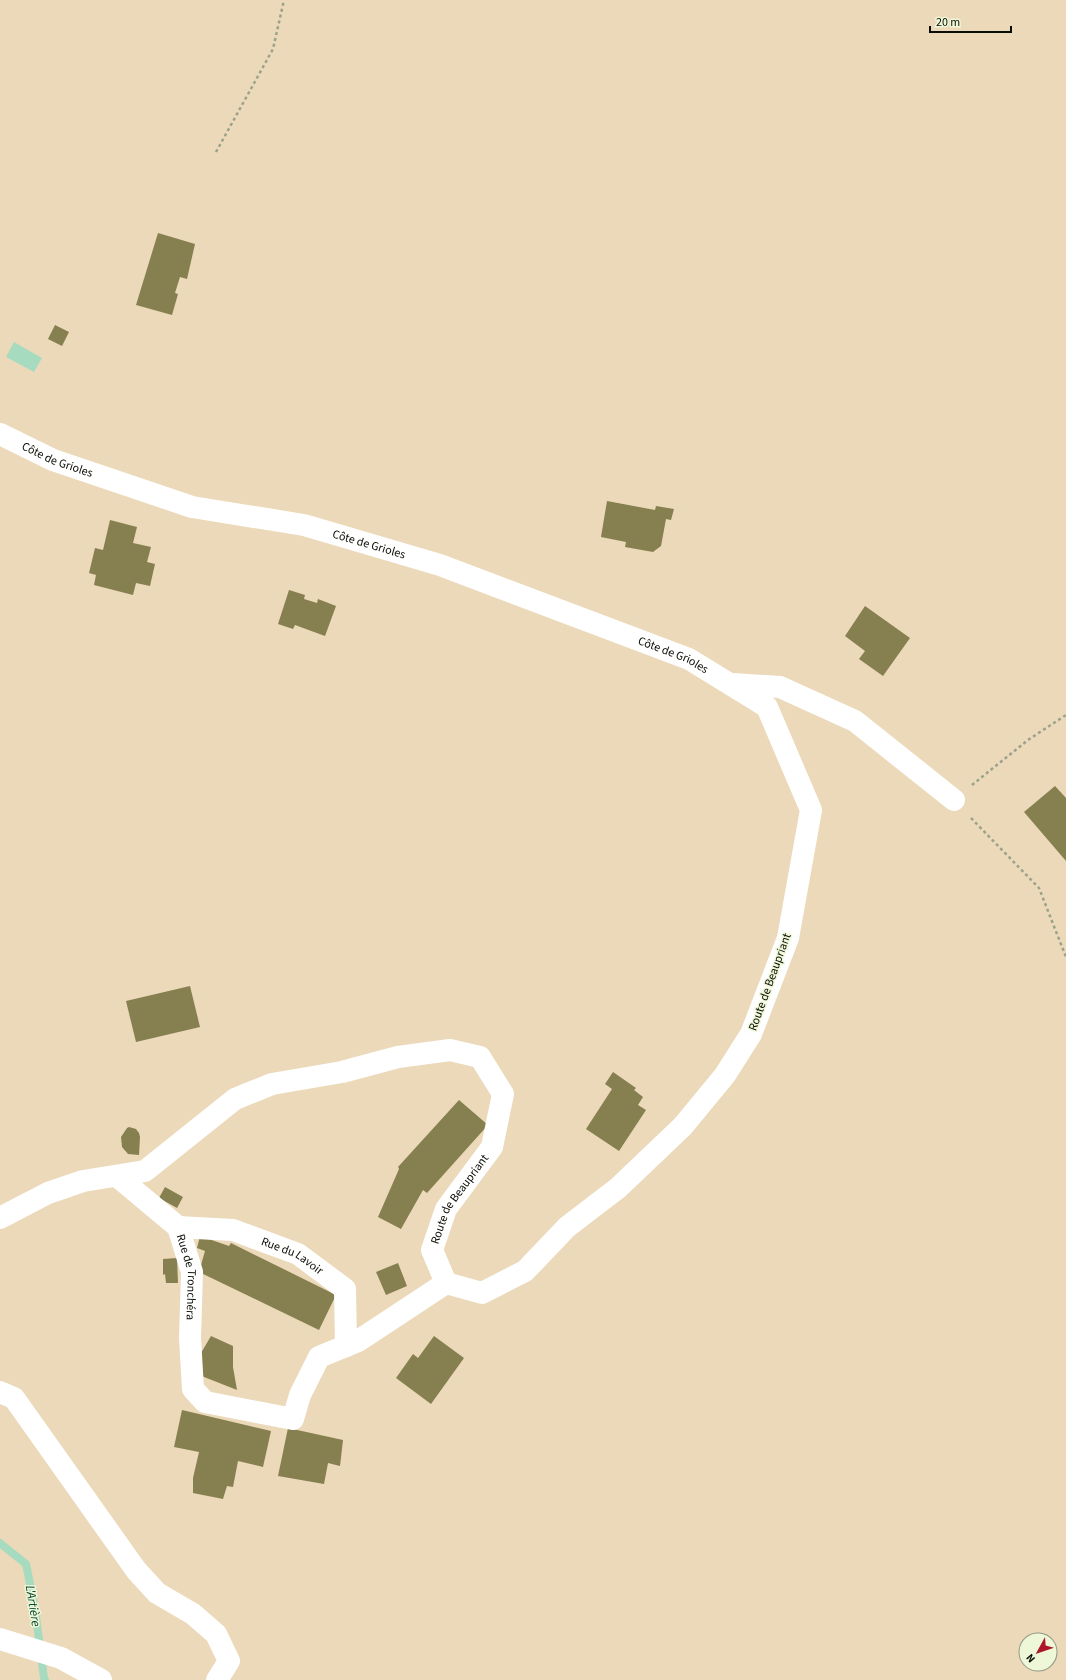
<svg xmlns="http://www.w3.org/2000/svg" width="1066" height="1680" font-family="'Source Sans 3',sans-serif">
  <style>
    .green { fill: #ebd9b9; fill-rule: evenodd }
    .water { fill: #a7dbbf }
    .lines { fill: none; stroke-linecap: round; stroke-linejoin: round }
    .stream { stroke: #a7dbbf; stroke-width: 8 }
    .building { fill: #867f4f }
    .path { stroke: #9ba28b; stroke-width: 2.5; stroke-dasharray: 3 3; stroke-linecap: butt }
    .minor { stroke: #fff; stroke-width: 22 }
    .labels { text-anchor: middle; dominant-baseline: central; stroke-width: 3; stroke-linejoin: round; paint-order: stroke }
    .street-label { font-size: 12px; fill: #0a0d04; stroke: #eef7d8 }
    .water-label { font-size: 13px; font-style: italic; fill: #01472d; stroke: #eef7d8 }
  </style>
  <rect width="100%" height="100%" fill="#eef7d8"/>
  <path class="green" d="M0,0H1066V1680H0ZM1026,1640H1050V1664H1026Z"/>
  <path class="water" d="M14,342L42,358L34,372L6,357Z"/>
  <g class="lines">
    <path class="stream" d="M0,1543L26,1564L35,1609L44,1678L45,1680"/>
  </g>
  <g class="building">
    <path d="M158,233L195,244L187,279L180,277L175,293L178,294L172,315L136,305Z"/>
    <path d="M55,325L69,332L62,346L48,339Z"/>
    <path d="M607,501L655,510L656,506L674,509L671,520L666,519L661,546L653,552L625,547L626,542L601,537Z"/>
    <path d="M110,520L137,527L133,543L151,547L147,562L155,564L150,586L136,583L133,595L94,585L96,575L89,573L95,548L103,550Z"/>
    <path d="M289,590L305,595L304,599L317,603L318,599L336,606L325,636L295,625L293,629L278,624Z"/>
    <path d="M865,606L910,638L883,676L859,659L865,651L845,636Z"/>
    <path d="M1055,786L1066,798V861L1024,812Z"/>
    <path d="M190,986L200,1027L136,1042L126,1001Z"/>
    <path d="M613,1072L636,1088L634,1090L643,1097L638,1105L646,1110L619,1151L586,1129L612,1089L605,1084Z"/>
    <path d="M459,1100L488,1125L427,1193L423,1190L401,1229L378,1217L399,1169L398,1167Z"/>
    <path d="M129,1127L136,1129L139,1133L140,1137L139,1155L128,1154L122,1147L121,1137L127,1128Z"/>
    <path d="M165,1187L183,1197L177,1208L159,1198Z"/>
    <path d="M200,1236L229,1246L231,1243L336,1295L319,1330L199,1272L205,1251L197,1248Z"/>
    <path d="M177,1258L178,1283H166L165,1274L163,1275V1259Z"/>
    <path d="M398,1263L407,1286L386,1295L376,1272Z"/>
    <path d="M211,1336L233,1346V1367L237,1390L199,1375L201,1353Z"/>
    <path d="M434,1336L464,1358L431,1404L396,1378L413,1354L418,1358Z"/>
    <path d="M182,1410L271,1431L263,1467L238,1461L233,1487L227,1486L223,1499L193,1493V1478L199,1452L174,1447Z"/>
    <path d="M288,1428L343,1440L340,1466L328,1463L324,1484L278,1476Z"/>
  </g>
  <g class="lines">
    <g class="path">
      <path d="M216,152L273,49L284,0"/>
      <path d="M972,785L1028,740L1066,715"/>
      <path d="M971,818L1039,888L1066,957"/>
    </g>
    <g class="minor">
      <path id="s1" d="M0,434L53,460L192,507L304,525L440,565L689,659L767,707L811,810L788,938L751,1034L725,1075L683,1126L618,1188L567,1227L525,1271L482,1293L446,1283L432,1250L446,1209L492,1147L503,1094L480,1057L450,1050L398,1057L342,1072L272,1084L235,1099L145,1171L83,1181L48,1193L0,1218"/>
      <path d="M732,684L780,687L855,721L954,800"/>
      <path id="s2" d="M117,1176L178,1227L192,1272L190,1338L193,1389L205,1402L293,1419L300,1395L319,1357L358,1341L446,1283"/>
      <path id="s3" d="M178,1227L233,1230L298,1254L345,1289L346,1346"/>
      <path d="M0,1392L14,1398L136,1570L157,1593L193,1614L216,1634L229,1661L217,1680"/>
      <path d="M0,1639L61,1658L101,1680"/>
    </g>
  </g>
  <g class="labels">
    <g class="street-label">
      <text stroke="none"><textPath href="#s1" startOffset="63">Côte de Grioles</textPath></text>
      <text stroke="none"><textPath href="#s1" startOffset="387">Côte de Grioles</textPath></text>
      <text stroke="none"><textPath href="#s1" startOffset="711">Côte de Grioles</textPath></text>
      <text transform="translate(770 982) rotate(-70)">Route de Beaupriant</text>
      <text stroke="none"><textPath href="#s1" startOffset="1673">Route de Beaupriant</textPath></text>
      <text stroke="none"><textPath href="#s3" startOffset="120">Rue du Lavoir</textPath></text>
      <text stroke="none"><textPath href="#s2" startOffset="131">Rue de Tronchéra</textPath></text>
    </g>
    <g class="water-label">
      <text transform="translate(33 1606) rotate(81)">L'Artière</text>
    </g>
  </g>
  <g transform="translate(1038 1652) rotate(230)"><circle r="19" fill="#eef7d8" stroke="#939983"/>
  <path d="M0-3L7 15L0 10L-7 15Z" fill="#ac1729"/>
  <text y="-6" font-size="11" font-weight="bold" text-anchor="middle" fill="#0a0d04">N</text>
  </g>
  <path d="M930 26v6h81v-6" fill="none" stroke="#0a0d04" stroke-width="2"/>
  <text x="936" y="26" font-size="12" fill="#0a0d04" stroke="#eef7d8" stroke-width="3" paint-order="stroke">20 m</text>
</svg>
